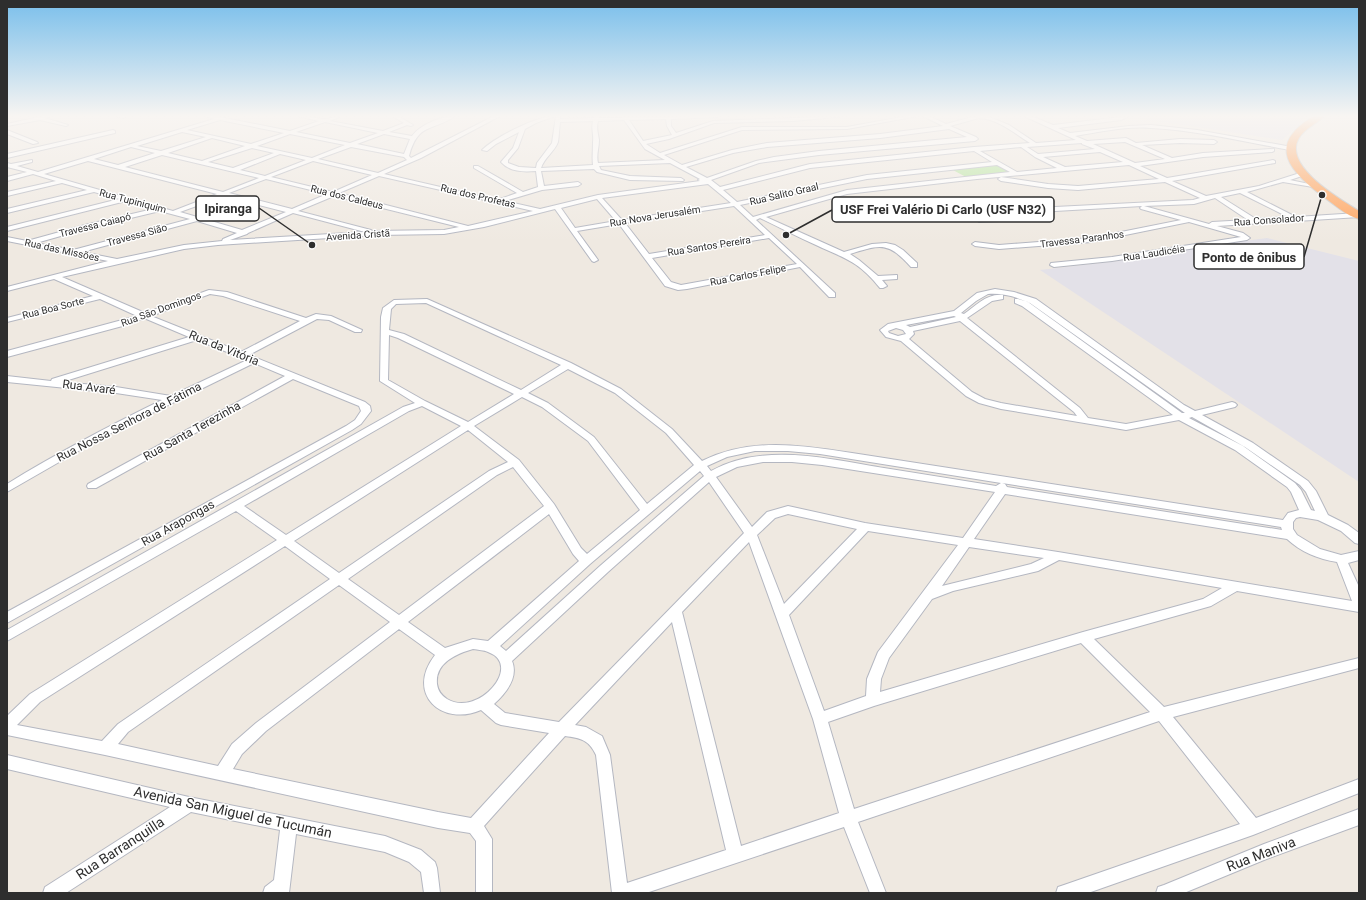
<svg xmlns="http://www.w3.org/2000/svg" width="1366" height="900" font-family="Roboto,sans-serif">
  <style>
    .industrial { fill: #e3e1e8 }
    .green { fill: #b6e59e }
    .lines { fill: none; stroke-linecap: round; stroke-linejoin: round }
    .street-casing { stroke: #b4b7c1; stroke-width: 2 }
    .highway-casing { stroke: #c9c9c9; stroke-width: 2 }
    .street { fill: #fff; fill-rule: evenodd }
    .highway { fill: #ffa35c; fill-rule: evenodd }
    .labels { text-anchor: middle; dominant-baseline: central; stroke-width: 3; stroke-linejoin: round; paint-order: stroke }
    .far-street-label { font-size: 10px; fill: #2e2e2e; stroke: #fff }
    .street-label { font-size: 12px; fill: #2e2e2e; stroke: #fff }
    .near-street-label { font-size: 14px; fill: #2e2e2e; stroke: #fff }
    .leader { fill: none; stroke: #2e2e2e; stroke-width: 1.5 }
    .callout-dot { fill: #2e2e2e; stroke: #fff; stroke-width: 1.5 }
    .callout { fill: #fff; stroke: #2e2e2e; stroke-width: 1.5 }
    .callout-label { font-size: 13px; text-anchor: middle; font-weight: bold; fill: #2e2e2e }
  </style>
  <rect width="100%" height="100%" fill="#efe9e1"/>
  <g class="industrial">
    <path d="M1138,116H1304L1302,118L1303,122L1282,140L1138,118Z"/>
    <path d="M1267,238L1359,261V482L1040,270L1119,261L1169,251Z"/>
  </g>
  <path class="green" d="M997,164L1012,173L966,177L951,169Z"/>
  <g class="lines">
    <g class="street-casing">
      <g id="street">
        <path d="M43,116H52L45,118L68,125L66,126L40,120L7,126V124Z"/>
        <path d="M116,116H125V117L123,118Z"/>
        <path d="M205,116H215L290,131L319,121L297,116C306,116 314,118 322,119C328,120 335,116 341,116L330,121L383,131L404,123L392,116H398L413,125L411,126L407,125L389,132L412,136C420,125 441,116 455,116C432,132 418,122 409,156L411,158L494,116H500L421,158L384,174L497,200L517,193L474,168V166H478L523,192L538,187L536,171C523,172 510,172 501,162L513,148L519,132L496,144L487,151L482,150C495,137 537,116 555,116L536,123L525,129L518,148L508,160V163L519,167L536,168L537,163L552,143L556,116H560V119L594,118L595,116H599V118H623L622,116L627,117L720,116L718,117L671,119V126L676,133L713,121L846,116L793,121L714,123L669,139L646,144L660,153L742,127H847L907,116H918L847,129L742,130L664,155L682,165L732,150L767,143L880,134L943,126L923,116H929L946,124L976,116H987L1009,125L1036,143L1076,140L1024,116H1031L1053,125L1129,116L1121,120L1058,128L1070,133L1129,126L1151,125L1197,130L1292,147L1293,148L1290,150C1246,142 1195,130 1151,128C1126,126 1100,132 1075,136L1087,141L1126,138L1136,143L1180,139L1214,140L1217,142L1214,144L1180,143L1142,145L1172,158L1203,153L1274,149V151L1272,152L1203,157L1140,166L1167,178L1273,160L1275,161V163L1172,181L1206,196L1259,186L1303,172L1306,174L1305,175L1290,180L1319,186V188L1283,182L1247,192L1296,217L1358,213L1359,217L1217,226L1243,233L1250,238L1247,240L1112,261L1054,267L1050,265L1051,263L1112,257L1241,237L1189,222L1091,242L999,249L975,246L972,244L975,242L999,245L1091,238L1181,220L1141,209L1140,208L1142,206L1055,211L1000,221L979,222L978,221L981,219L1055,207L1193,200L1200,198L1165,182L1078,190L1048,188L1001,181L998,179L1001,177L1048,184L1078,186L1159,179L1129,165L977,179L847,194L766,217L844,252L872,244L886,243L895,245L903,250L917,263V267H911C888,242 882,244 850,254L859,260L878,276L897,275V279L882,280L887,286L883,288H880C858,261 846,259 816,245C798,237 779,227 760,218L756,220L835,293V297H829L800,267L687,289L678,290L665,286L619,224L577,231L598,260L594,262L592,261L555,209L484,227L444,234L377,235L218,245L184,249L62,277L145,313L209,290L227,292L306,318L316,314L331,316L362,330L361,332H355L329,320L317,319L249,355L365,402L370,406L371,411L361,424L352,430L7,623V612L346,426L355,420L361,411L359,406L293,379L96,488H88L87,486L88,484L285,376L254,363L101,438L7,492V484C57,453 109,426 162,400L116,393L7,382V376L51,381L52,379L189,337L144,318L130,324L7,357V351L137,316L100,299L7,322V318L93,296L54,279L7,291V287L108,261L7,241V237L27,241L85,225L153,209L126,201L7,231V227L119,199L94,192L7,213V209L87,190L62,183L7,196V192L56,181L33,174L7,181V177L27,172L7,167V163L11,164L32,160V162L17,166L38,172L214,119ZM979,118C998,119 1014,133 1030,143L974,147L810,164L720,187L711,180L759,163L819,155L975,141L978,139L976,137L950,126ZM666,119L667,126L672,135L643,141L629,120ZM220,120L284,133L251,144L187,130ZM624,120L645,149L665,160L598,163C596,155 599,148 599,140C598,133 596,128 598,121ZM593,121C591,129 594,134 593,142C593,150 592,158 593,165L541,168C544,158 555,151 558,142C559,136 559,129 560,122ZM325,122L378,133L350,143L296,132ZM949,129L967,137L819,151L774,157L756,161L707,178L686,167L733,153L767,147L880,138ZM182,132L206,137L161,151L137,146ZM290,134L345,145L312,158L257,146ZM384,134L410,139L404,154L357,144ZM212,138L245,146L202,161L168,153ZM1125,142L1165,159L1135,163L1093,144ZM1082,143V144L1095,149L1038,154L1027,147ZM131,147L155,153L118,165L94,159ZM351,147L404,157L407,160L378,173L318,159ZM1021,147L1035,157L1057,168L1017,172L980,151ZM252,148L274,153L233,168L208,162ZM974,151L992,162L867,175L737,202L723,190L810,168ZM1100,152L1123,162L1065,167L1043,157ZM280,154L306,160L265,176L240,170ZM162,155L259,178L223,192L125,167ZM88,161L217,194L173,211L44,174ZM313,161L372,175L333,192L271,177ZM670,163L700,179L698,180L700,181L598,195L540,209L505,201L542,190L578,186L581,184L578,182L544,186L541,171L594,169L597,172L630,180L683,181L684,180L681,178L630,176L601,170L599,166ZM997,165L1010,172L847,190L753,217L740,205L867,179ZM379,176L533,211L468,226L339,193ZM266,179L327,194L292,209L229,193ZM708,184L731,203L622,220L602,198ZM1240,193L1288,217L1256,219L1221,197ZM224,196L286,212L242,230L180,212ZM334,196L459,227L444,230L372,231L371,230L298,211ZM1215,198L1248,220L1212,222L1209,224L1144,206L1194,204ZM597,199L616,221L575,228L561,208ZM734,206L765,235L649,254L625,223ZM160,211L190,219L73,250L36,243L89,228ZM293,213L365,232L230,240L247,234L248,233ZM197,221L237,233L223,239L222,241L184,245L117,259L82,252ZM769,238L797,264L681,285L671,282L652,258ZM210,294L223,296L300,321L241,352L151,316ZM197,340L247,360L171,396L116,387L62,382Z"/>
        <path d="M7,130L37,142L38,143L33,144L7,134Z"/>
        <path d="M113,130L115,131V133L7,158V154Z"/>
        <path d="M995,289L1014,292L1036,299L1184,405L1195,411L1232,402L1235,403L1237,405L1235,407L1202,415L1253,443L1308,481L1316,491L1328,515L1348,525L1359,533V544L1355,543L1341,531L1318,520L1300,517L1296,518L1293,522V529L1297,535L1320,549L1341,555L1359,551V560L1348,563L1359,587V612L1237,591L1211,606L1094,639L1164,707L1359,658V668L1173,717L1256,818L1359,779V793L1253,835L1088,893H1056L1058,887L1064,885L1240,824L1159,721L858,822L886,893H870L844,827L646,893H612L596,755C589,740 581,738 565,736L484,826L492,839V893H476V841L470,833L438,828L105,755L7,735V716L30,694L277,540L236,511L7,641V630L403,407L415,403L380,381L381,317L383,308L394,300L427,299L571,363L621,389L672,429L702,461C750,437 801,445 852,453L1283,520L1288,513L1299,510L1291,492L1287,487L1235,450L1179,420L1126,430L1001,409L979,403L966,396L901,341L886,337L880,330L888,324L954,311L977,293ZM988,294C1004,293 1016,297 1030,303L1185,413H1182L1028,302L1018,299H1015V303L1022,306L1173,415L1126,424L1088,418L1080,408L967,318L992,301L1003,299V295C987,293 976,306 964,314L961,313L976,301ZM426,303L561,365L521,390L404,334L389,330L391,309L396,304ZM954,316L956,317L910,327L906,325ZM960,321L1074,412L1077,416L1001,403L985,399L972,392L909,339L914,334L913,331ZM896,328L903,330L906,334L898,336L889,333L888,331ZM389,335L398,338L514,394L468,422L425,401L388,380ZM568,369L615,393L666,433L694,465L647,504L594,437L548,403L528,393ZM522,397L542,407L588,441L640,510L587,554L581,548L554,504L519,460L474,426ZM422,406L461,426L286,535L244,506L409,411ZM1192,417L1245,447L1300,485L1306,492L1315,511L1311,510L1301,490L1295,483L1243,446L1189,418ZM468,430L508,462L489,471L339,573L294,541ZM755,451H788L820,454L1001,483L996,486C959,480 922,474 884,468C829,459 763,442 711,471L707,466L727,457ZM763,462H792L822,465L995,492L963,538L865,523L788,506L767,512L752,527L716,477L737,467ZM513,467L544,506L399,615L348,579L497,475ZM700,471L704,476L600,566L506,651L500,646L590,564ZM709,482L744,533L559,722L505,713L494,704C505,694 519,678 512,661L608,572ZM1002,483L1281,527L1282,530L1007,487L1005,484ZM1005,494L1287,539C1301,552 1318,559 1337,562L1352,601L1058,552L974,539ZM549,514L573,554L579,561L488,641L473,639L445,648L408,622ZM788,514L857,529L784,604L757,535L775,518ZM868,531L958,545L878,652L867,679L866,696L824,711L789,615ZM749,542L813,719L839,813L741,846L682,612ZM285,546L330,579L118,724L102,741L17,725L40,702ZM969,547L1044,558L1031,564L942,586ZM1059,560L1222,588L1203,599L1083,632L880,692L881,679L889,658L932,599L953,591L1038,571ZM339,585L390,622L256,723L232,744L218,766L118,744L128,732ZM672,622L726,850L627,883L610,755L602,736L586,727L575,725ZM399,629L435,655C405,694 442,727 481,710L496,723L501,725L549,733L471,818L438,812L233,769L242,754L266,731ZM1081,643L1150,712L854,809L828,722L874,706ZM473,649C478,650 484,650 488,652C524,665 478,718 447,699C441,695 438,691 437,684C435,663 456,654 473,649Z"/>
        <path d="M7,755L189,797L385,836L421,850L435,862L437,868L440,893H424L421,872L409,862L385,852L296,834L289,893H263L265,887L274,880L280,830L191,812L66,893H43L45,887L170,807L7,769Z"/>
        <path d="M1359,809V825L1264,860L1184,893H1156L1158,887L1164,885L1264,844Z"/>
      </g>
    </g>
    <g class="highway-casing">
      <path id="highway" d="M1314,116H1324C1317,124 1305,128 1299,138C1282,166 1340,199 1359,211V219C1347,216 1335,205 1325,198C1291,172 1264,146 1314,116Z"/>
    </g>
    <use href="#street" class="street"/>
    <use href="#highway" class="highway"/>
  </g>
  <linearGradient id="sky" x2="0" y2="1"><stop stop-color="#7abfeb"/><stop offset="0.48" stop-color="#f8f5f2"/><stop offset="1" stop-color="#f8f5f2" stop-opacity="0"/></linearGradient>
  <rect width="1366" height="242" fill="url(#sky)"/>
  <g class="labels">
    <g class="far-street-label">
      <text transform="translate(784 194) rotate(-13)">Rua Salito Graal</text>
      <text transform="translate(478 196) rotate(13)">Rua dos Profetas</text>
      <text transform="translate(347 197) rotate(14)">Rua dos Caldeus</text>
      <text transform="translate(133 201) rotate(15)">Rua Tupiniquim</text>
      <text transform="translate(655 216) rotate(-9)">Rua Nova Jerusalém</text>
      <text transform="translate(1269 220) rotate(-4)">Rua Consolador</text>
      <text transform="translate(95 225) rotate(-14)">Travessa Caiapó</text>
      <text transform="translate(137 235) rotate(-15)">Travessa Sião</text>
      <text transform="translate(358 235) rotate(-4)">Avenida Cristã</text>
      <text transform="translate(1082 239) rotate(-7)">Travessa Paranhos</text>
      <text transform="translate(709 246) rotate(-9)">Rua Santos Pereira</text>
      <text transform="translate(62 250) rotate(12)">Rua das Missões</text>
      <text transform="translate(1154 253) rotate(-9)">Rua Laudicéia</text>
      <text transform="translate(748 275) rotate(-11)">Rua Carlos Felipe</text>
      <text transform="translate(53 308) rotate(-14)">Rua Boa Sorte</text>
      <text transform="translate(161 309) rotate(-20)">Rua São Domingos</text>
    </g>
    <g class="street-label">
      <text transform="translate(224 348) rotate(22)">Rua da Vitória</text>
      <text transform="translate(89 387) rotate(7)">Rua Avaré</text>
      <text transform="translate(129 422) rotate(-27)">Rua Nossa Senhora de Fátima</text>
      <text transform="translate(192 431) rotate(-29)">Rua Santa Terezinha</text>
      <text transform="translate(178 523) rotate(-29)">Rua Arapongas</text>
    </g>
    <g class="near-street-label">
      <text transform="translate(233 812) rotate(12)">Avenida San Miguel de Tucumán</text>
      <text transform="translate(120 848) rotate(-33)">Rua Barranquilla</text>
      <text transform="translate(1261 854) rotate(-21)">Rua Maniva</text>
    </g>
  </g>
  <path class="leader" d="M312 245L259 208M786 235L832 210M1322 195L1304 257"/>
  <g class="callout-dot">
    <circle cx="312" cy="245" r="4"/>
    <circle cx="786" cy="235" r="4"/>
    <circle cx="1322" cy="195" r="4"/>
  </g>
  <g class="callout">
    <rect x="196" y="196" width="63" height="25" rx="4"/>
    <rect x="832" y="197" width="222" height="25" rx="4"/>
    <rect x="1194" y="244" width="110" height="25" rx="4"/>
  </g>
  <g class="callout-label">
    <text x="228" y="213">Ipiranga</text>
    <text x="943" y="214">USF Frei Valério Di Carlo (USF N32)</text>
    <text x="1249" y="262">Ponto de ônibus</text>
  </g>
  <rect width="1366" height="900" fill="none" stroke="#2e2e2e" stroke-width="16"/>
</svg>
